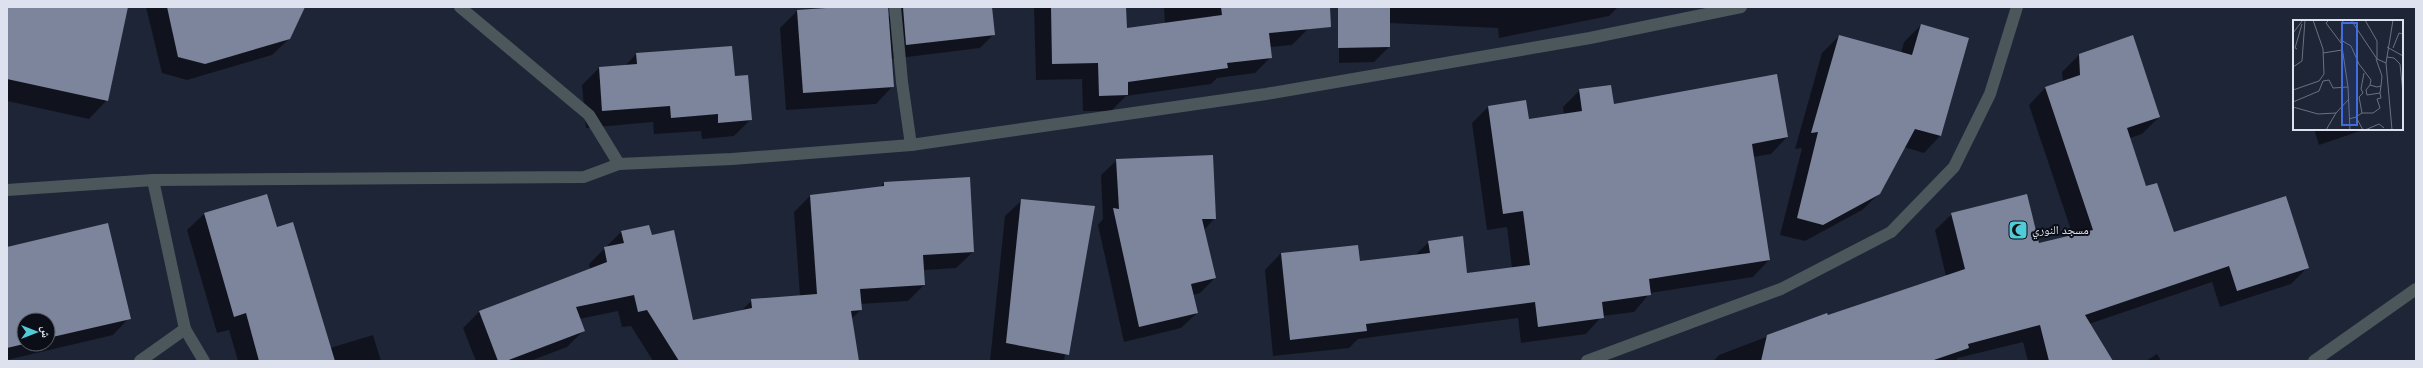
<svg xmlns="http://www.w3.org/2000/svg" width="2423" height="368" font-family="'Varela Round','Noto Naskh Arabic',sans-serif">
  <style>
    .shadow { fill: #0007; fill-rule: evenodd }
    .building { fill: #7d859c }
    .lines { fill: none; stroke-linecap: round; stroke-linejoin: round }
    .street { stroke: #4b575b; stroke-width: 12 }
    .labels { text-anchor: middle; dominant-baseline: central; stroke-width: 4; stroke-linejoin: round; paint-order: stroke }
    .poi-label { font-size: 12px; fill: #dde2ee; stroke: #0b0e16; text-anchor: start }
    .inset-road { fill: none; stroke: #6a7180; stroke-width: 1 }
    .view { fill: #436cdc; fill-opacity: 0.15; stroke: #436cdc; stroke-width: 2 }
    .inset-edge { fill: none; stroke: #dde2ee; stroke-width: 2 }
  </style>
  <rect width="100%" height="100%" fill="#1e2537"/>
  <g class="shadow">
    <path d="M7,7H127L107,100L89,119L7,101Z"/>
    <path d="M146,7H298L290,38L272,55L187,80L162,73Z"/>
    <path d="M856,7H888V17L898,7H991L994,34L980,48L891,59L892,87L876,104L786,110L780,28L797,11Z"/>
    <path d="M1034,7H1125L1126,30L1165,24L1164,7H1305L1308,29L1292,45L1270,47L1271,57L1255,73L1217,78L1211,84L1126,96L1111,111H1083L1082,79L1036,80Z"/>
    <path d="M1339,7H1618L1609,16L1499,38L1498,28L1389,23V47L1374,62L1339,63Z"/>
    <path d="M1921,25L1940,136L1924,153L1904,147L1880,193L1862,210L1805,241L1780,235L1802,148L1795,149L1822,53L1839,36L1901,53L1904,42Z"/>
    <path d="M636,54L734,77L751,119L734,136L702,139L701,131L654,134L653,122L586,128L582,85L599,68L625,66Z"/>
    <path d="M2079,55L2159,117L2142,134L2130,138L2146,187L2173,234L2308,267L2291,284L2220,307L2212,282L2089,324L2111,361H2028L2023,342L1958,358L1955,361H1713L1719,355L1827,314L1828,316L1946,276L1935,230L1952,214L2038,244L2073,236L2029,105L2045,88L2063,82L2062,72Z"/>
    <path d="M1580,90L1613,105L1787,137L1771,154L1753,157L1769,260L1753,277L1650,293L1634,312L1602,316L1586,334L1521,343L1518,318L1358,339L1349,348L1273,356L1265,270L1281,253L1359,262L1415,255L1429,242L1467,274L1512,268L1507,227L1487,230L1472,123L1488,107L1528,120L1564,115L1563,107Z"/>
    <path d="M2314,129H2366L2319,145Z"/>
    <path d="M1117,160L1215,218L1204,230L1215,278L1200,293L1193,295L1197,313L1181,328L1124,342L1098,225L1103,219L1101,175Z"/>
    <path d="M884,183L973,252L956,268L923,270L924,285L908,301L860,304L861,310L851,319L858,361H653L631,326L622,327L618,311L579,319L584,330L567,347L530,361H476L463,328L479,312L590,269L589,264L621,232L651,236L692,321L740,312L752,300L800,296L794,212L810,196L879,188Z"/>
    <path d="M1022,200L1089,207L1064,361H990L1005,216Z"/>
    <path d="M204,214L276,228L330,348L373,335L381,361H238L229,330L217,333L187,230Z"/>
    <path d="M7,248L129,318L113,335L7,360ZM24,320H48V344H24Z"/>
    <path d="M2157,354L2161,361H2146Z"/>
  </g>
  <g class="building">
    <path d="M7,7H128L108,101L7,79Z"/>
    <path d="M167,7H305L290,39L205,64L178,57Z"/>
    <path d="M841,7H888L894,87L803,93L797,10Z"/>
    <path d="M903,7H992L995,35L906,45Z"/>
    <path d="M1051,7H1126L1127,28L1222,15L1221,7H1330L1331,27L1269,33L1272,58L1227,63L1228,68L1128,82V95L1099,96L1098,63L1052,64Z"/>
    <path d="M1338,7H1390V47L1338,48Z"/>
    <path d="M1921,24L1969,38L1941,136L1915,129L1880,194L1823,225L1797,218L1818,132L1811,133L1839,35L1912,55Z"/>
    <path d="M2133,35L2160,117L2127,128L2146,186L2157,183L2174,232L2286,196L2309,268L2237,291L2229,266L2085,315L2113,361H2049L2040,325L1968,344L1969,348L1931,361H1761L1767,335L1827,313L1828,315L1965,269L1951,213L2027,194L2039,243L2093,230L2045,87L2080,75L2079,54Z"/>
    <path d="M732,46L735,76L748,75L752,120L718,123V114L671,118L670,106L602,111L599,67L637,64L636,53Z"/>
    <path d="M1777,74L1788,137L1752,144L1770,260L1649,279L1651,295L1602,302L1604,318L1538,327L1535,302L1366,324L1367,331L1290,340L1281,253L1358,245L1360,261L1430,253L1428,241L1463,236L1467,273L1530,265L1523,211L1503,214L1488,106L1526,100L1529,119L1582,111L1579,89L1611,85L1614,104Z"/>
    <path d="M1213,155L1216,219H1202L1216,278L1191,284L1198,313L1139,327L1113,208L1119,209L1116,159Z"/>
    <path d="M970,177L974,252L923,255L925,285L860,289L862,310L851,311L859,361H679L647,310L638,312L634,295L576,307L585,331L506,361H498L479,311L607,262L604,247L624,243L621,231L649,225L652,235L674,230L693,320L752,308L751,299L817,294L810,195L884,186V182Z"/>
    <path d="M267,194L277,227L293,222L335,361H259L246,313L234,317L204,213Z"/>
    <path d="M1021,199L1095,206L1069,355L1006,343Z"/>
    <path d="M108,223L131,319L48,338V320H24V344L7,348V247Z"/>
  </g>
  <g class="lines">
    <g class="street">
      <path d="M460,7L589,115L619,164"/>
      <path d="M895,7L902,82L911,145"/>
      <path d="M7,190L153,180L584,177L619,164L732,159L911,145L1266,94L1590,38L1741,7"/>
      <path d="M185,329L204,361"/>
      <path d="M140,361L185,329L153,180"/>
      <path d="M1587,361L1781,289L1891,232L1954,167L1990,94L2017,7"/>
      <path d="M2314,361L2416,289"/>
    </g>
  </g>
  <defs>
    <g id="mosque-square" transform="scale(1)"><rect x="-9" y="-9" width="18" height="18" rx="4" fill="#52cbd8" stroke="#0b0e16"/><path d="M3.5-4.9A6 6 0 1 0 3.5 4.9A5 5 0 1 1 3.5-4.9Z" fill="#111"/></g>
  </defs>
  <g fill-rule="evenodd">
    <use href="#mosque-square" x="2018" y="230"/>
  </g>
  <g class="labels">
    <g class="poi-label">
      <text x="2032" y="230">مسجد النوري</text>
    </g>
  </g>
  <g transform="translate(2293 20)">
    <rect width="110" height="110" fill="#1e2537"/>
    <path class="inset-road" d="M36,0L33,3L48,23M50,0L48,20L55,67L57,110M58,0L84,39L93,43L100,0M72,0L84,21V39M0,13L10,0M48,20L58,26L66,44L78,60L77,65L84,67L88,66L89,56L83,39M94,27L110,36M100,28L106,13L110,14M4,29L2,28L9,4M30,33L49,30M94,37L101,38L107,44L110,73M93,43L99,110M0,47L9,41L12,0M77,65L73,70L74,75L87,73L88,66M0,70L26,61L31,54L30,29L20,0M0,82L26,71L30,61L36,60L40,68L55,67M0,87L25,94L43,93L33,110M43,93L56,79M69,93L66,77L70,73L68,69L71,53M63,97L69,93H80L87,88L84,79L88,78L87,73M56,99L63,97L70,110M72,110L86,104L91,108"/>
    <path class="view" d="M49,3H64V105H49Z"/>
    <rect width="110" height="110" class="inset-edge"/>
  </g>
  <rect width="2423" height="368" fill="none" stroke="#dde2ee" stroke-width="16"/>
  <g transform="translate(36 332) rotate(90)"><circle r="19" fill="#0b0e16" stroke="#5f636c"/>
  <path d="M0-3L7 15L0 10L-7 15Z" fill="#52cbd8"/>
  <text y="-6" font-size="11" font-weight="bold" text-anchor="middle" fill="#dde2ee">ش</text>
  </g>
</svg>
